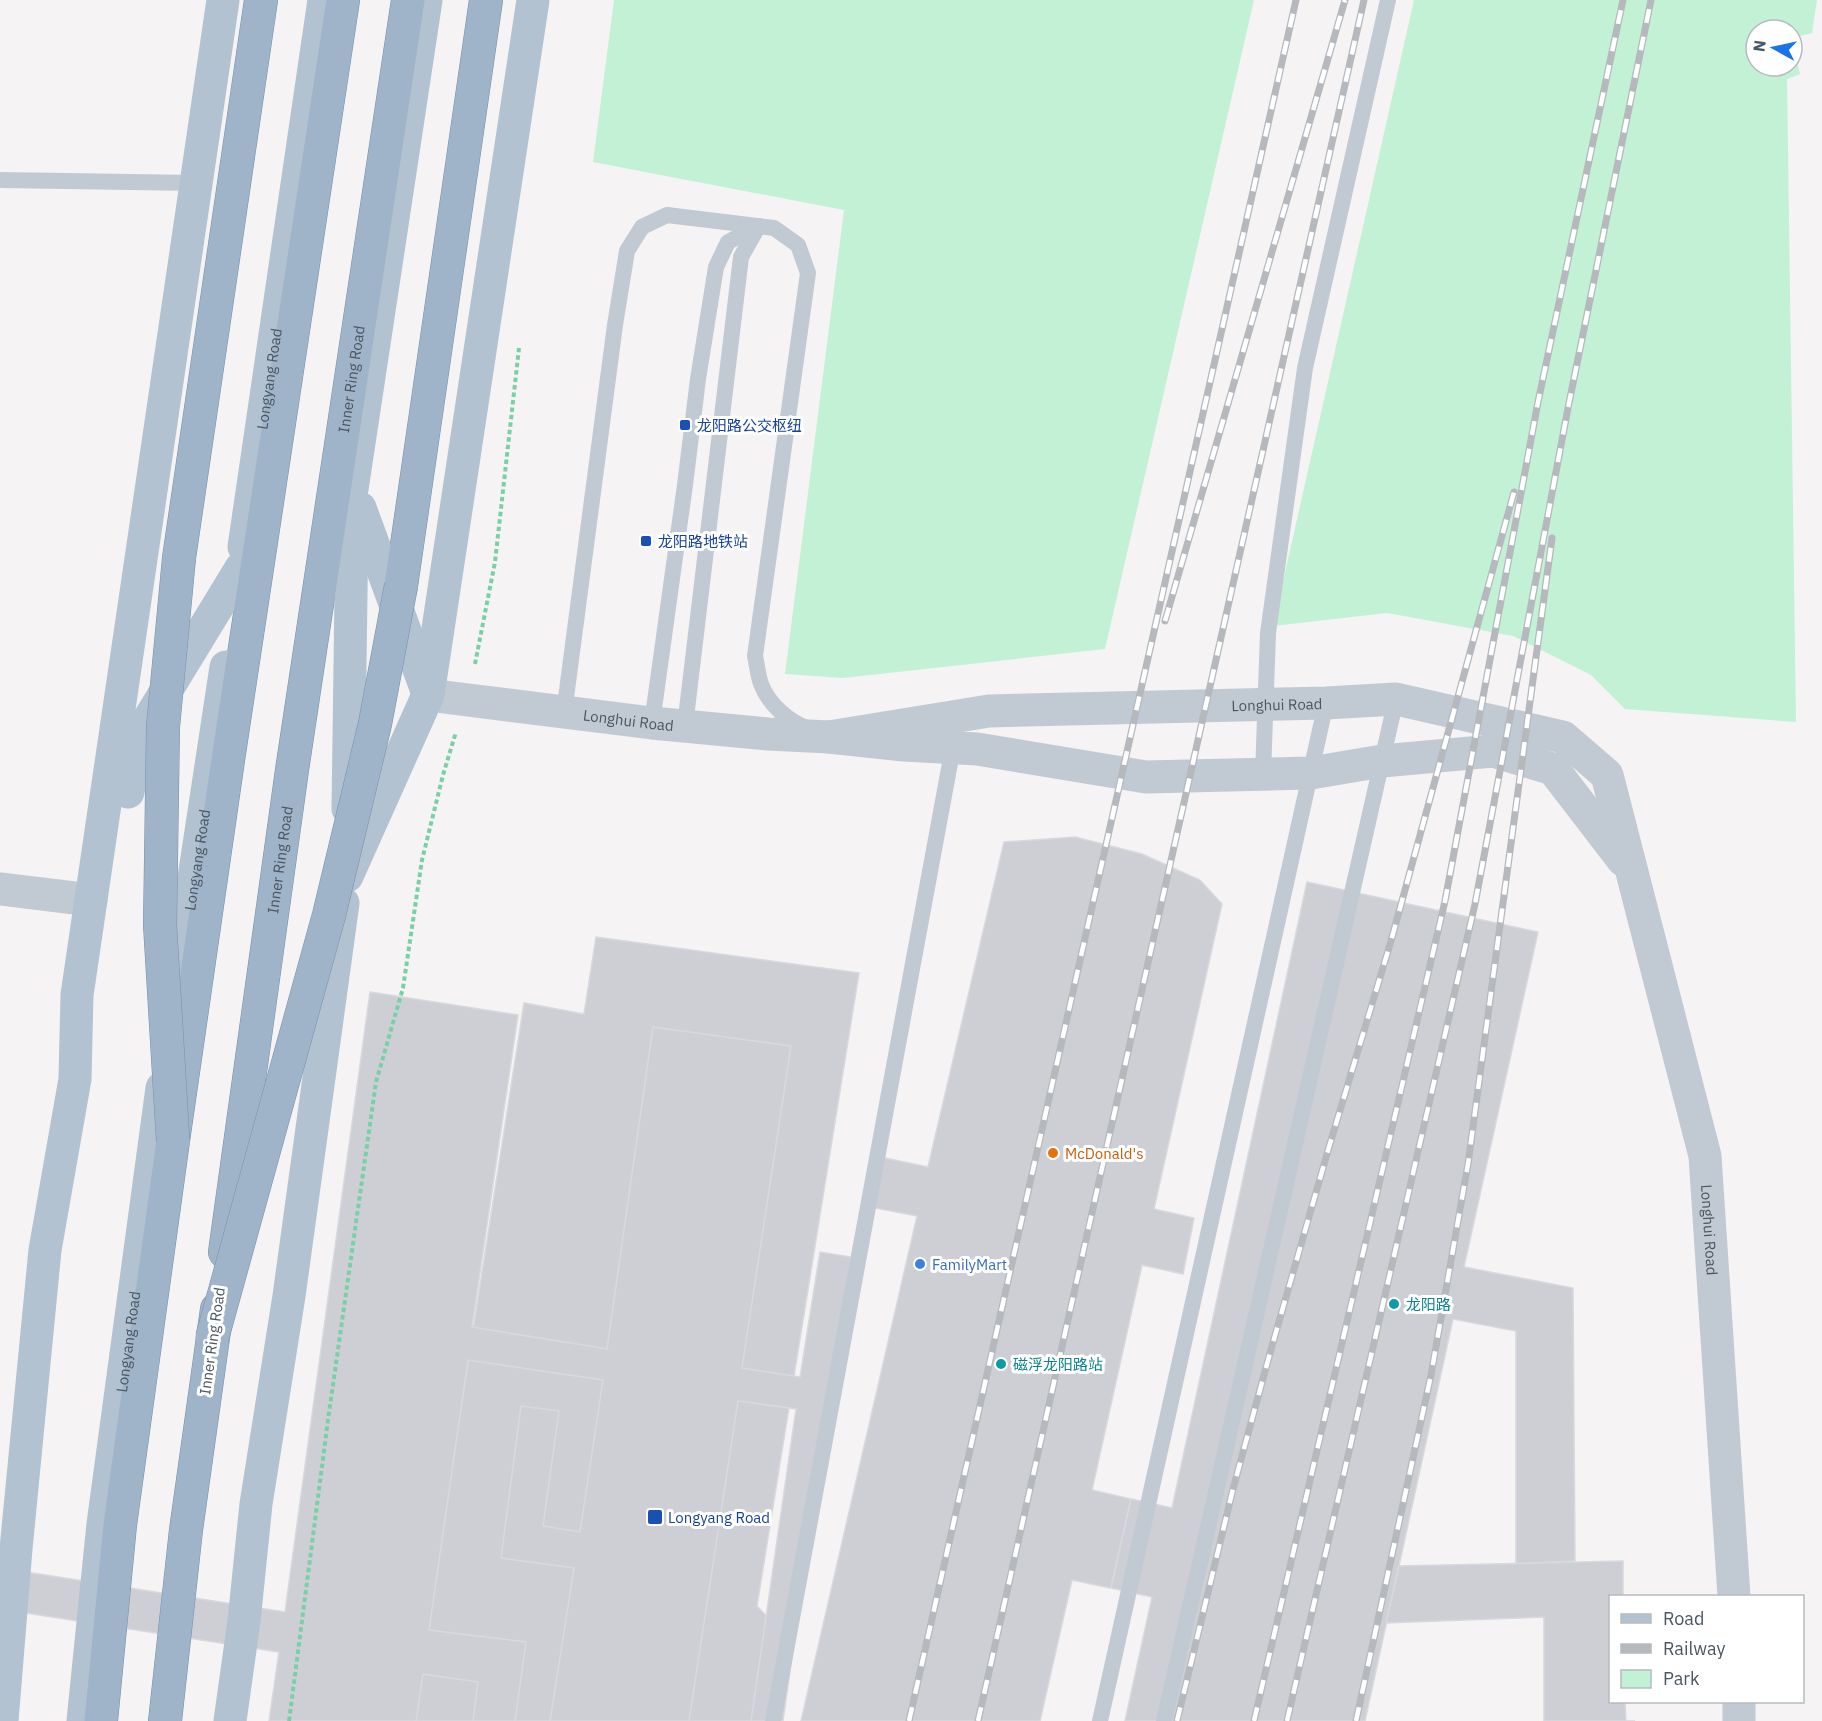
<svg xmlns="http://www.w3.org/2000/svg" width="1822" height="1721" font-family="'IBM Plex Sans','Noto Sans SC',sans-serif">
  <style>
    .green { fill: #c3f1d5 }
    .building { fill: #cdcfd5; stroke: #d7d9de; stroke-width: 1.5 }
    .lines { fill: none; stroke-linecap: round; stroke-linejoin: round }
    .trunk-casing { stroke: #7690ad; stroke-width: 34 }
    .path { stroke: #7ad0a6; stroke-width: 4; stroke-dasharray: 4.5 3; stroke-linecap: butt }
    .service { stroke: #c1cad2; stroke-width: 16 }
    .minor { stroke: #c1cad2; stroke-width: 33 }
    .primary { stroke: #b3c2d1; stroke-width: 33 }
    .trunk { stroke: #9fb4c9; stroke-width: 33 }
    .rail-casing { stroke: #b5b8bd; stroke-width: 7 }
    .rail { stroke: #fff; stroke-width: 4.5; stroke-dasharray: 14; stroke-linecap: butt }
    .trunk-bridge-casing { stroke: #7690ad; stroke-width: 34; stroke-linecap: butt }
    .trunk-bridge { stroke: #9fb4c9; stroke-width: 33 }
    .transit-dot { fill: #1a4fb4; stroke: #fff; stroke-width: 2 }
    .food-dot { fill: #e8710a; stroke: #fff; stroke-width: 2 }
    .shop-dot { fill: #3f7fe0; stroke: #fff; stroke-width: 2 }
    .culture-dot { fill: #0f9aa8; stroke: #fff; stroke-width: 2 }
    .labels { text-anchor: middle; dominant-baseline: central; stroke-width: 6; stroke-linejoin: round; paint-order: stroke }
    .street-label { font-size: 15px; fill: #4a5661; stroke: #fff }
    .transit-label { font-size: 15px; fill: #164399; stroke: #fff; text-anchor: start }
    .food-label { font-size: 15px; fill: #c56008; stroke: #fff; text-anchor: start }
    .shop-label { font-size: 15px; fill: #366cbe; stroke: #fff; text-anchor: start }
    .culture-label { font-size: 15px; fill: #0d838f; stroke: #fff; text-anchor: start }
  </style>
  <rect width="100%" height="100%" fill="#f5f3f3"/>
  <g class="green">
    <path d="M614,0H1254L1105,649L843,678L785,674L844,210L593,162Z"/>
    <path d="M1414,0H1817L1812,33L1792,38V30H1756V66H1792V42L1800,74L1787,79L1796,722L1625,709L1591,675L1513,636L1387,613L1273,626Z"/>
  </g>
  <g class="building">
    <path d="M1075,837L1142,854L1200,880L1222,904L1154,1209L1194,1218L1183,1274L1142,1265L1092,1490L1131,1499L1111,1588L1072,1580L1040,1721H801L917,1216L865,1206L875,1156L928,1167L1004,842Z"/>
    <path d="M1307,882L1538,932L1464,1267L1573,1288L1575,1561L1516,1564V1331L1453,1319L1365,1721H1125L1152,1597L1111,1588L1131,1499L1172,1508Z"/>
    <path d="M596,937L859,973L757,1606L776,1626L775,1664L768,1721H412L524,1003L584,1014Z"/>
    <path d="M370,992L518,1015L472,1327L607,1349L653,1027L791,1046L742,1368L800,1377L820,1252L851,1257L826,1411L783,1721H751L796,1409L738,1401L689,1721H550L574,1568L501,1558L521,1406L559,1411L543,1526L580,1532L603,1380L468,1360L429,1630L526,1642L515,1721H473L478,1682L423,1674L416,1721H269L279,1652L0,1609V1568L285,1612Z"/>
    <path d="M1623,1561V1596H1610V1702H1625L1626,1721H1635H1544V1617L1386,1623L1399,1566Z"/>
  </g>
  <g class="lines">
    <g class="trunk-casing">
      <g id="trunk">
        <path d="M179,558L261,0"/>
        <path d="M401,586L486,0"/>
        <path id="s6" d="M225,1252L292,770L408,0"/>
        <path d="M101,1721L120,1525L173,1141L228,760L343,0"/>
        <path d="M165,1721L186,1530L217,1309"/>
      </g>
    </g>
    <g class="path">
      <path d="M475,664L495,562L519,348"/>
      <path d="M289,1721L328,1420L376,1082L403,988L422,860L443,775L456,732"/>
    </g>
    <g class="service">
      <path d="M0,180L196,183"/>
      <path d="M564,713L615,325L627,251L642,227L667,215L774,228L798,245L808,273L755,656C757,665 758,676 761,684C769,705 789,722 809,729"/>
      <path d="M652,723L685,485L698,379L716,267L728,242L759,226"/>
      <path d="M685,726L741,257L758,227"/>
      <path d="M1263,775L1268,633L1305,368L1388,0"/>
      <path d="M773,1721L953,747"/>
      <path d="M1100,1721L1326,703"/>
      <path d="M1164,1721L1396,699"/>
    </g>
    <g class="minor">
      <path id="s1" d="M428,695L652,723L768,734L829,737L904,745L977,749L1146,777L1311,773L1382,761L1493,751L1553,769L1623,860"/>
      <path id="s2" d="M829,737L989,711L1326,703L1396,699L1563,737L1607,775L1705,1156L1734,1596"/>
      <path d="M0,889L91,900"/>
      <path d="M1739,1702V1721"/>
    </g>
    <g class="primary">
      <path d="M360,508L427,691"/>
      <path id="s3" d="M244,547L324,0"/>
      <path d="M339,548L352,489L426,0"/>
      <path d="M128,792L138,741L149,719L241,568"/>
      <path d="M348,809L352,522"/>
      <path d="M347,876L428,695L533,0"/>
      <path id="s4" d="M173,1016L226,667"/>
      <path d="M2,1721L16,1549L45,1250L75,1079L77,995L223,0"/>
      <path id="s5" d="M83,1721L103,1524L162,1088"/>
      <path d="M230,1721L244,1621L256,1504L289,1296L343,903"/>
    </g>
    <use href="#trunk" class="trunk"/>
    <g class="rail-casing">
      <g id="rail">
        <path d="M1165,621L1345,0"/>
        <path d="M909,1721L1296,0"/>
        <path d="M978,1721L1364,0"/>
        <path d="M1177,1721L1233,1489L1270,1353L1329,1147L1391,941L1514,492"/>
        <path d="M1254,1721L1445,901L1538,402L1623,0"/>
        <path d="M1287,1721L1475,904L1568,408L1651,0"/>
        <path d="M1356,1721L1431,1375L1468,1164L1552,538"/>
      </g>
    </g>
    <use href="#rail" class="rail"/>
    <g class="trunk-bridge-casing">
      <g id="trunk-bridge">
        <path d="M173,1141L160,925L163,727L179,558"/>
        <path d="M212,1338L329,915L375,724L401,586"/>
      </g>
    </g>
    <use href="#trunk-bridge" class="trunk-bridge"/>
  </g>
  <g class="transit-dot">
    <rect x="679" y="419" width="12" height="12" rx="3"/>
    <rect x="640" y="535" width="12" height="12" rx="3"/>
    <rect x="647" y="1509" width="16" height="16" rx="3"/>
  </g>
  <circle class="food-dot" cx="1053" cy="1153" r="6"/>
  <circle class="shop-dot" cx="920" cy="1264" r="6"/>
  <g class="culture-dot">
    <circle cx="1394" cy="1304" r="6"/>
    <circle cx="1001" cy="1364" r="6"/>
  </g>
  <g class="labels">
    <g class="street-label">
      <text stroke="none"><textPath href="#s3" startOffset="170">Longyang Road</textPath></text>
      <text stroke="none"><textPath href="#s6" startOffset="882">Inner Ring Road</textPath></text>
      <text stroke="none"><textPath href="#s2" startOffset="450">Longhui Road</textPath></text>
      <text stroke="none"><textPath href="#s1" startOffset="202">Longhui Road</textPath></text>
      <text stroke="none"><textPath href="#s4" startOffset="158">Longyang Road</textPath></text>
      <text stroke="none"><textPath href="#s6" startOffset="396">Inner Ring Road</textPath></text>
      <text stroke="none"><textPath href="#s2" startOffset="1266">Longhui Road</textPath></text>
      <text stroke="none"><textPath href="#s5" startOffset="382">Longyang Road</textPath></text>
      <text transform="translate(212 1341) rotate(-82)">Inner Ring Road</text>
    </g>
    <g class="transit-label">
      <text x="697" y="425">龙阳路公交枢纽</text>
      <text x="658" y="541">龙阳路地铁站</text>
      <text x="668" y="1517">Longyang Road</text>
    </g>
    <g class="food-label">
      <text x="1065" y="1153">McDonald's</text>
    </g>
    <g class="shop-label">
      <text x="932" y="1264">FamilyMart</text>
    </g>
    <g class="culture-label">
      <text x="1406" y="1304">龙阳路</text>
      <text x="1013" y="1364">磁浮龙阳路站</text>
    </g>
  </g>
  <rect x="1609" y="1595" width="195" height="108" fill="#ffffff" stroke="#b7bbc0" stroke-width="1.5"/>
  <rect x="1621" y="1614" width="30" height="9" fill="#b3c2d1" stroke="#b7bbc0" stroke-width="1.5"/>
  <text x="1663" y="1625" font-size="18" fill="#4a5661">Road</text>
  <rect x="1621" y="1644" width="30" height="9" fill="#b5b8bd" stroke="#b7bbc0" stroke-width="1.5"/>
  <text x="1663" y="1655" font-size="18" fill="#4a5661">Railway</text>
  <rect x="1621" y="1670" width="30" height="18" fill="#c3f1d5" stroke="#b7bbc0" stroke-width="1.5"/>
  <text x="1663" y="1685" font-size="18" fill="#4a5661">Park</text>
  <g transform="translate(1774 48) rotate(278)"><circle r="28" fill="#ffffff" stroke="#b7bbc0" stroke-width="1.5"/>
  <path d="M0-4.5L10 22L0 15L-10 22Z" fill="#1a73e8"/>
  <text y="-9" font-size="16" font-weight="bold" text-anchor="middle" fill="#4a5661">N</text>
  </g>
</svg>
